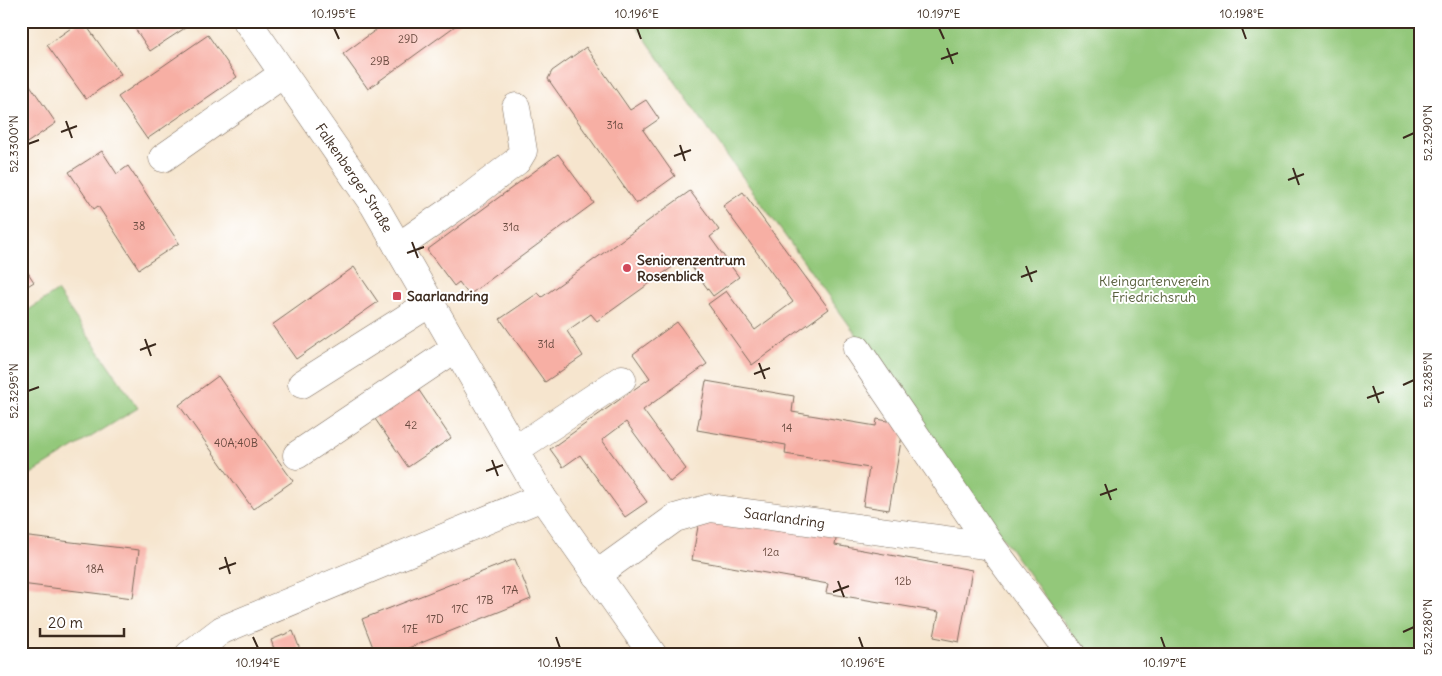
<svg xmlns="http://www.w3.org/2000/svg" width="1442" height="676" font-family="Delius,sans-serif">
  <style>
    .green { fill: #93c87a; stroke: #67794c }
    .building { fill: #f7afa4 }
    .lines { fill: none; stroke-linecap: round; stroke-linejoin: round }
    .minor-casing { stroke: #7c6b5c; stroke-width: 29 }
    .minor { stroke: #fff; stroke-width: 28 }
    .ticks { fill: none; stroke: #3b2a1e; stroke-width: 2 }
    .poi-dot { fill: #d1495b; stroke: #fff; stroke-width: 2 }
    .labels { text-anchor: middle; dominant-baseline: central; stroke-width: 4; stroke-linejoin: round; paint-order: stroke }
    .number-label { font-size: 11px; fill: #6a4b40 }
    .street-label { font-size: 14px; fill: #3b2a1e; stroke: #fff }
    .poi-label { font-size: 14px; font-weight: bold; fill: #3b2a1e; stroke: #fff; text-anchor: start }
    .park-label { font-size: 14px; fill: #5a613e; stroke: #fff }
    .neatline { fill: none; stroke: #3b2a1e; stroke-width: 2 }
    .ticks-label { font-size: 12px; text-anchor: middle; fill: #3b2a1e }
  </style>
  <rect width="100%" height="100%" fill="#fff"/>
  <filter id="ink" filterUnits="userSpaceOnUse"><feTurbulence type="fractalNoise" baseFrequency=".02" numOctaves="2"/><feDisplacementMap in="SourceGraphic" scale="10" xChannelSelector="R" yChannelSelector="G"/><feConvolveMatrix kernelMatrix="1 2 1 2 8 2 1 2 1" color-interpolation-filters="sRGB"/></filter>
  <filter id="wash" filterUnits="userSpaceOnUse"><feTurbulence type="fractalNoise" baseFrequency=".0096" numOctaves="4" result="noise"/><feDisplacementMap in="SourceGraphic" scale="20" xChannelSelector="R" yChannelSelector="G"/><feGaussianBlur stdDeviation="1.12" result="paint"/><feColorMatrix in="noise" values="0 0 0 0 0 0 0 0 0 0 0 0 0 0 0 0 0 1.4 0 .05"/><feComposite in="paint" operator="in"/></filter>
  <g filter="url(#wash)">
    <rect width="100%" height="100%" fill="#f6e5ce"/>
    <g class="green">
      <path d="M633,21H1421V655H1087L708,129Z"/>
      <path d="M57,291L138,408L21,480V315Z"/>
    </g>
    <g id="blocks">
      <g class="building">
        <path d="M81,21H83L121,74L86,99L47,45Z"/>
        <path d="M130,21H185L188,26L150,51Z"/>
        <path d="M388,21H462L368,89L343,54Z"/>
        <path d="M208,35L237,77L147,139L118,97Z"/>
        <path d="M586,47L630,110L646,100L659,119L643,130L675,176L636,204L548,79L552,71Z"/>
        <path d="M21,72L56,123L21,147Z"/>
        <path d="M102,151L117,174L128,166L179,243L139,269L98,206L94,209L69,172Z"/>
        <path d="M558,154L594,203L469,295L459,282L454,286L427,250Z"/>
        <path d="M690,191L719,230L710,237L739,277L713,296L685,258L597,321L591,314L567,331L583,356L545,382L500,319L538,293L542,297Z"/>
        <path d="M743,192L829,309L752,365L708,304L726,291L755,330L793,302L723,206Z"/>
        <path d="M21,262L34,282L21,290Z"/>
        <path d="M354,267L378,302L296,359L272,325Z"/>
        <path d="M677,322L707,364L643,410L686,469L670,482L626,422L602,440L647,502L625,517L580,455L563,467L550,449L650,378L633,354Z"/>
        <path d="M218,376L293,481L253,509L179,405Z"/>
        <path d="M706,381L794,396L792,412L876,426L877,419L904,424L889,510L863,506L869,468L785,454L786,445L697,430Z"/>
        <path d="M414,383L451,438L408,467L371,413Z"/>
        <path d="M701,510L837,534L835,545L972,570L959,642L934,637L939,612L826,593L828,584L692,560Z"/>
        <path d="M21,536L139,550L133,598L21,584Z"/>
        <path d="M515,559L531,599L391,655H376L362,619Z"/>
        <path d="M293,631L302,655H276L271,640Z"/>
      </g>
    </g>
  </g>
  <g filter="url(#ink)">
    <use href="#blocks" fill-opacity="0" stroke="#7c6b5c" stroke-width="1"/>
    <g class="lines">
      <g class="minor-casing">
        <g id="minor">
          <path id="s1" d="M247,21L374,205L542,497L653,655"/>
          <path d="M163,158L283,74"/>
          <path d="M398,247L467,199L517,161L523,151L516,107"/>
          <path d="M857,349L991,546L1072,655"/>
          <path d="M302,384L430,303"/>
          <path d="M515,450L622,379"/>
          <path d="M297,455L456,348"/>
          <path id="s2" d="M596,575L675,518L710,508L991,546"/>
          <path d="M189,655L222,630L542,497"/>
        </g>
      </g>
      <use href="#minor" class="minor"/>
    </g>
  </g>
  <path class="ticks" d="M334,28L339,39M637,28L641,39M939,28L944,39M1242,28L1246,39M947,48L953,64M941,59L958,53M66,121L72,138M61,132L77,126M1403,138L1414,133M28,144L39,140M680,145L685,161M674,156L691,150M1293,168L1299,185M1288,180L1304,174M412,242L418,258M407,253L424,247M1026,266L1032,282M1021,277L1037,271M145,339L151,356M140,350L156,344M759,363L765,379M754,374L770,368M1403,385L1414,380M1373,386L1379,403M28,391L39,387M1367,398L1384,392M492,460L498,476M486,471L503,465M1105,484L1111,500M1100,495L1117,489M225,557L230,574M219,569L236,563M838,581L844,597M833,592L849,586M1403,632L1414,627M253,637L258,648M556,637L560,648M859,637L863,648M1161,637L1165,648"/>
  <g class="poi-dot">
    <circle cx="627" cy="268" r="5"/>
    <rect x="392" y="291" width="10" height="10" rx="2.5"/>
  </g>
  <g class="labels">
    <g class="number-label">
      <text x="408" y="39">29D</text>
      <text x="380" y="61">29B</text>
      <text x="615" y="125">31a</text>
      <text x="139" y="226">38</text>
      <text x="511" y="227">31a</text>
      <text x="546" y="344">31d</text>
      <text x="411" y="425">42</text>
      <text x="787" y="428">14</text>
      <text x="236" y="443">40A;40B</text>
      <text x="771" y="552">12a</text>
      <text x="95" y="569">18A</text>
      <text x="903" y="581">12b</text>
      <text x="510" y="590">17A</text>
      <text x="485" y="600">17B</text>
      <text x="460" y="609">17C</text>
      <text x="435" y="619">17D</text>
      <text x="410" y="629">17E</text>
    </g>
    <g class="street-label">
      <text stroke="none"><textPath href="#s1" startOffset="190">Falkenberger Straße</textPath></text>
      <text stroke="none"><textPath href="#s2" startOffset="209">Saarlandring</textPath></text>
    </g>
    <g class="poi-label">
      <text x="637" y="260">Seniorenzentrum<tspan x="637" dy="16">Rosenblick</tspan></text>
      <text x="407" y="296">Saarlandring</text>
    </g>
    <g class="park-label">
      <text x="1154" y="281">Kleingartenverein<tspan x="1154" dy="16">Friedrichsruh</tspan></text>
    </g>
  </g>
  <rect width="1442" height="676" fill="none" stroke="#fff" stroke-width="55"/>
  <path d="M40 628v8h84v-8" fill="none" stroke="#3b2a1e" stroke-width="2.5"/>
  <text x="48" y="628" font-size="15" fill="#3b2a1e" stroke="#ffffff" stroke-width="4" paint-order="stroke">20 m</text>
  <rect x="28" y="28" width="1386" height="620" class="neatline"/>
  <g class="ticks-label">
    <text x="334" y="18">10.195°E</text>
    <text x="637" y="18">10.196°E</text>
    <text x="939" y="18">10.197°E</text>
    <text x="1242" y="18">10.198°E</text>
    <text transform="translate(1428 133) rotate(-90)" y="4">52.3290°N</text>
    <text transform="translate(14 144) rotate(-90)" y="4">52.3300°N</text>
    <text transform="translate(1428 380) rotate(-90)" y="4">52.3285°N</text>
    <text transform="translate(14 391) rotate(-90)" y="4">52.3295°N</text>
    <text transform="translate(1428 627) rotate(-90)" y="4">52.3280°N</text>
    <text x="258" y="667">10.194°E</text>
    <text x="560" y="667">10.195°E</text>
    <text x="863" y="667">10.196°E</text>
    <text x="1165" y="667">10.197°E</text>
  </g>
</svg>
